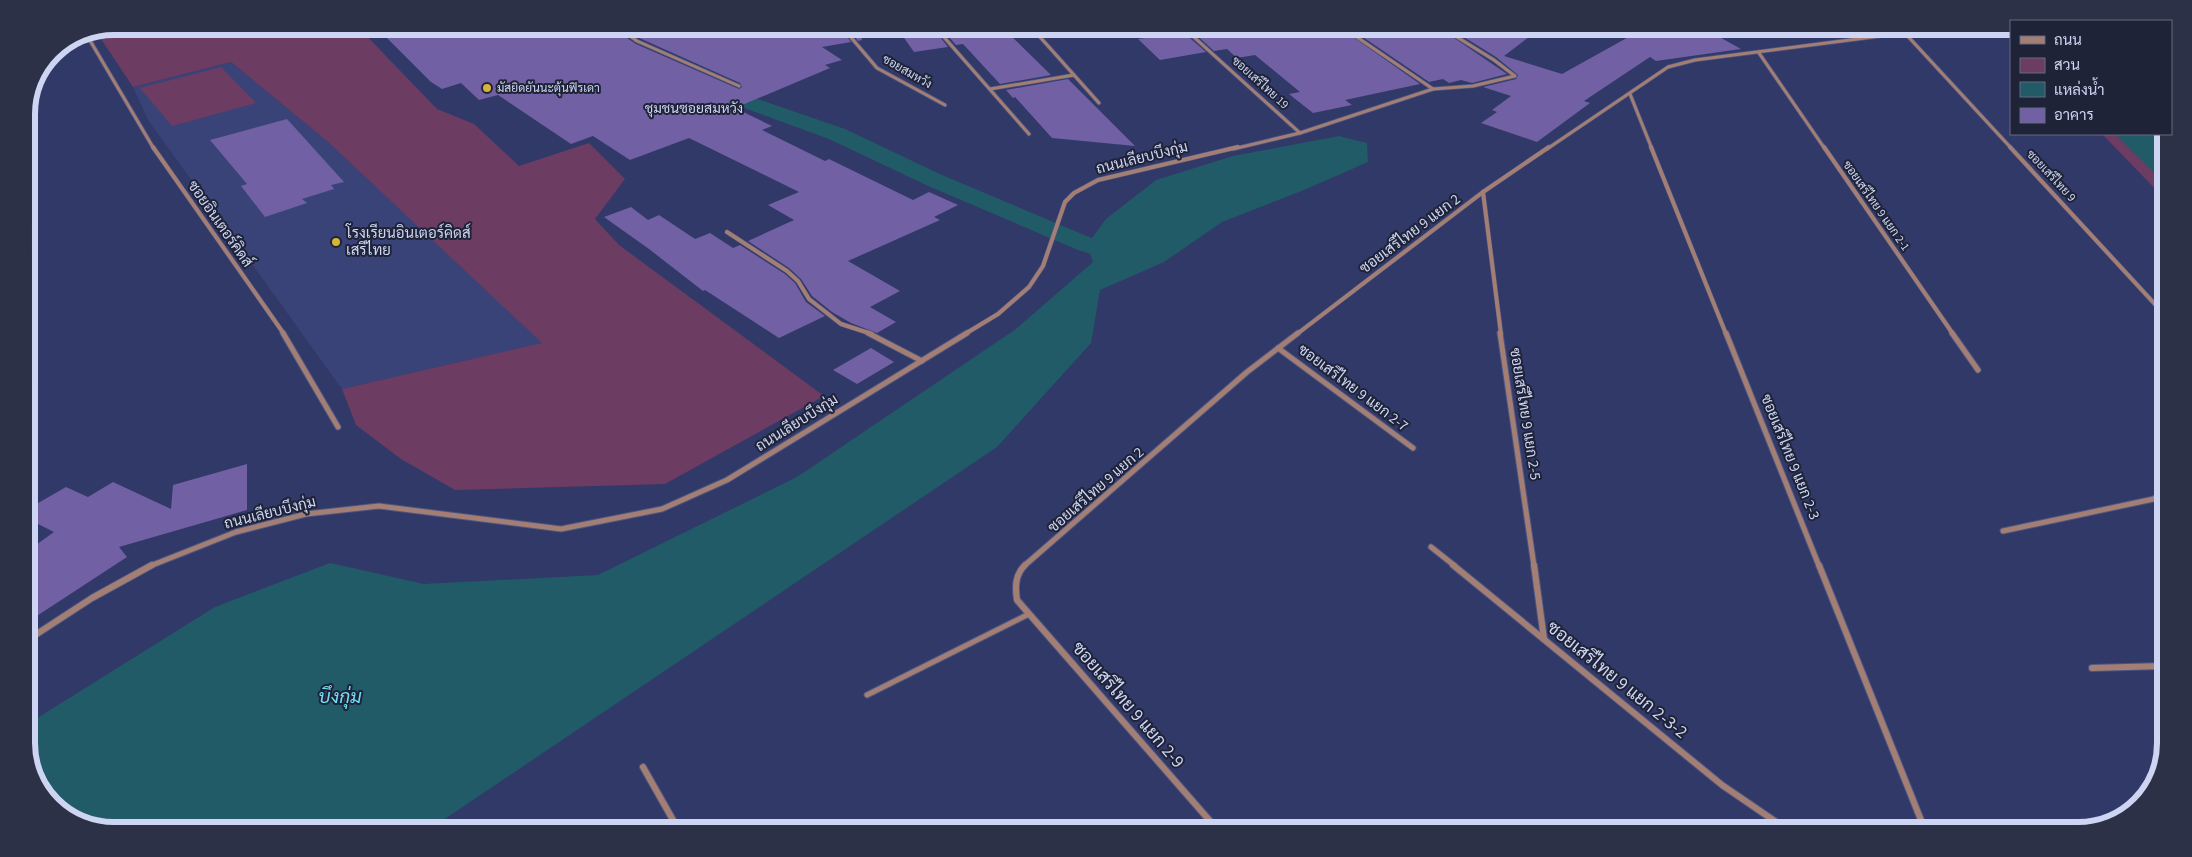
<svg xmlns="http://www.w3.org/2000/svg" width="2192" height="857" font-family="'Source Sans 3',Sarabun,sans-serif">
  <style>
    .built { fill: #3a4378 }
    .green { fill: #6c3c63 }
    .water { fill: #215b67 }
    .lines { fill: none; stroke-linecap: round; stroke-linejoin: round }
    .canal { fill: #215b67; fill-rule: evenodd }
    .building { fill: #7160a3 }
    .lane-casing { stroke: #4d5581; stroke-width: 7 }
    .street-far3-casing { stroke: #4d5581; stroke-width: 4.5 }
    .street-far2-casing { stroke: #4d5581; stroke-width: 5 }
    .street-far1-casing { stroke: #4d5581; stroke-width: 7 }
    .street-casing { stroke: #4d5581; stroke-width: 8 }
    .lane { stroke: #a27e75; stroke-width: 5 }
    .street-far3 { stroke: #a27e75; stroke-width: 3 }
    .street-far2 { stroke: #a27e75; stroke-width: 4 }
    .street-far1 { stroke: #a27e75; stroke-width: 5 }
    .street { stroke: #a27e75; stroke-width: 6 }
    .poi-dot { fill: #d6b534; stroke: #1e2338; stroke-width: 2 }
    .labels { text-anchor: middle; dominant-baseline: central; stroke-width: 4; stroke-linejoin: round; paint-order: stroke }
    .far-street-label { font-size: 12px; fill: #ced5f2; stroke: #1e2338 }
    .far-poi-label { font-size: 12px; fill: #ced5f2; stroke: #1e2338; text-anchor: start }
    .far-neighbourhood-label { font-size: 14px; fill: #ced5f2; stroke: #1e2338 }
    .street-label { font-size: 15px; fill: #ced5f2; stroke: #1e2338 }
    .poi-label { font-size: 15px; fill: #ced5f2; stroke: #1e2338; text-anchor: start }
    .near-street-label { font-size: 18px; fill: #ced5f2; stroke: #1e2338 }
    .near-water-label { font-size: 19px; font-style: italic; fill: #6fdff7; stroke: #1e2338 }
    .rim { fill: none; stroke: #ced5f2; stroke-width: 6 }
  </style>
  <rect width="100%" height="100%" fill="#313968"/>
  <path class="built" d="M231,62L327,141L543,343L342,389L148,120L133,87Z"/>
  <g class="green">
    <path d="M114,26L358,27L437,109L474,124L519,166L589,143L625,179L595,219L619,245L824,396L665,484L455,490L401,459L356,425L342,389L542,343L327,141L231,62L133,87L95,30Z"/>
    <path d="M221,67L256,103L172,126L140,88Z"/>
    <path d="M2102,134H2165V199Z"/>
  </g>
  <g class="water">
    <path d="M2115,134H2165V183Z"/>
    <path d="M1339,136L1367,143L1368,162L1304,190L1222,222L1164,262L1100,290L1091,343L997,447L433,827L85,826L44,796L26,749V725L215,607L330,563L424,584L598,575L797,477L1016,329L1093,262L1087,245L1106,219L1156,180L1233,156Z"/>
  </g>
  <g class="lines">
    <path class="canal" d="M708,82L845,129L942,175L1096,240L1129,250L1133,255L1129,260L1120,263L1078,250L926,185L829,139L701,92L698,88L701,84Z"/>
  </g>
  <g class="building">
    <path d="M376,27L645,28L628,33L627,38L636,44L739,89L742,87L740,83L637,37L655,31L657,28H840L851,42L822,47L842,60L825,65L830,68L735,108L772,126L762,130L825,161L829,159L913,200L929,192L958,205L934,217L940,220L848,261L900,291L870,307L896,322L877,333L851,323L832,312L812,296L801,279L789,268L748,241L794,220L768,205L799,192L689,138L630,160L593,136L571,144L498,95L479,100L461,83L442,89L431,82Z"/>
    <path d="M848,28H861L862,40L858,41Z"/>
    <path d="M897,28H933L948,47L914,52Z"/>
    <path d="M941,28H1003L1051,75L1000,84L963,44L956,45Z"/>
    <path d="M1203,29H1342L1420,84L1345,100L1352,105L1313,113L1289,94L1300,92L1255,55L1237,58L1227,49L1214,51L1192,31Z"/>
    <path d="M1351,29H1441L1507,74L1472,83L1461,80L1449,83L1443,79L1429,82Z"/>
    <path d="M1451,29L1538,30L1504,56L1562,74L1641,30H1707L1741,49L1656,61L1650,57L1584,101L1590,103L1537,142L1481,123L1497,112L1492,110L1511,96L1483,87L1516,79L1518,75L1496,57Z"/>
    <path d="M1183,32L1206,52L1160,60L1138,39Z"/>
    <path d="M1068,79L1135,146L1052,138L1015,97L1013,98L1006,90Z"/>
    <path d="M287,119L344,182L331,185L334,189L302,199L307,203L265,217L241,186L247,184L210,140Z"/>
    <path d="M631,207L648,220L659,215L695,239L710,233L733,248L740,245L785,274L795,283L806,302L825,316L779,338L705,290L703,291L649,249L604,217Z"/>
    <path d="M871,348L894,362L857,384L833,370Z"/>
    <path d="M247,464V510L119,547L127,557L26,623V552L54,532L26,518V510L66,487L88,497L113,482L171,509L173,485Z"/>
  </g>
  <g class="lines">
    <g class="lane-casing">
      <path id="lane" d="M867,695L1029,614"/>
    </g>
    <g class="street-far3-casing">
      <g id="street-far3">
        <path d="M843,28L877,68L945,105"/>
        <path d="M936,28L1029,134"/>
        <path d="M1032,28L1099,103"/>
        <path d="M1185,29L1300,133"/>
        <path d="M1345,29L1433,89"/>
        <path d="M1903,31L2012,149"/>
        <path d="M85,32L154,149"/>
        <path d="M630,36L637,41L739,86"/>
        <path d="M630,36L654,28"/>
        <path d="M1759,53L1825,149"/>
        <path d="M990,89L1074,75"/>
        <path d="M1630,94L1652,149"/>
        <path d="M1233,149L1300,133L1433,89L1473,86L1515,76L1494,60L1444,29"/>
        <path d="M1547,149L1668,67L1695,60L1904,33"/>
      </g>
    </g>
    <g class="street-far2-casing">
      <g id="street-far2">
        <path d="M153,147L284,334"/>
        <path d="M1651,147L1726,334"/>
        <path d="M1824,147L1953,334"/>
        <path d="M2010,147L2164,314"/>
        <path d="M1483,192L1501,334"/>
        <path d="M727,232L787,271L798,281L809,299L841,324L872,334"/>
        <path d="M965,334L998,314L1029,287L1043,266L1065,202L1074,193L1098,180L1238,147"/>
        <path d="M1297,334L1483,192L1549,147"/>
      </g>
    </g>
    <g class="street-far1-casing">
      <g id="street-far1">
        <path d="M283,333L338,427"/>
        <path d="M868,333L922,361"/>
        <path d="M1500,333L1534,566"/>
        <path d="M1726,333L1819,566"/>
        <path d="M1952,333L1978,370"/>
        <path d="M1278,348L1413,448"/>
        <path d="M2155,498L2163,505"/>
        <path d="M2003,531L2163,497"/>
        <path d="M1431,547L1455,566"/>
        <path d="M150,566L236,532L306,514L379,506L561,529L662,509L727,480L967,333"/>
        <path d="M1024,566L1247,372L1298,333"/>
      </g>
    </g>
    <g class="street-casing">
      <g id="street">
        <path d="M1025,565C1015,575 1015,587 1017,600L1217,829"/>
        <path d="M1453,565L1722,785L1788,830"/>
        <path d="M1534,565L1544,639"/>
        <path d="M1819,565L1925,830"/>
        <path d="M26,641L92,598L152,565"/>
        <path d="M2092,668L2162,666"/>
        <path d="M643,767L677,827"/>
      </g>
    </g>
    <use href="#lane" class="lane"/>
    <use href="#street-far3" class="street-far3"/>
    <use href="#street-far2" class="street-far2"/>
    <use href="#street-far1" class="street-far1"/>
    <use href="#street" class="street"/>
  </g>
  <g class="poi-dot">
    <circle cx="487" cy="88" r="5"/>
    <circle cx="336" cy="242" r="5"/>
  </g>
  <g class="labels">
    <g class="far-street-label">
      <text transform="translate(907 72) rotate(30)">ซอยสมหวัง</text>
      <text transform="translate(1260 83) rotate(42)">ซอยเสรีไทย 19</text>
      <text transform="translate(2051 176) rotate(47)">ซอยเสรีไทย 9</text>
      <text transform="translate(1876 206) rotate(55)">ซอยเสรีไทย 9 แยก 2-1</text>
    </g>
    <g class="far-poi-label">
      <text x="497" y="88">มัสยิดยันนะตุ้นฟิรเดา</text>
    </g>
    <g class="far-neighbourhood-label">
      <text x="694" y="109">ชุมชนซอยสมหวัง</text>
    </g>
    <g class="street-label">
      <text transform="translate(1142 158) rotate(-14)">ถนนเลียบบึงกุ่ม</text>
      <text transform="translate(220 224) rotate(55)">ซอยอินเตอร์คิดส์</text>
      <text transform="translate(1410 234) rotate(-37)">ซอยเสรีไทย 9 แยก 2</text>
      <text transform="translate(1353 388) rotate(37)">ซอยเสรีไทย 9 แยก 2-7</text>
      <text transform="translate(1525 414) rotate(81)">ซอยเสรีไทย 9 แยก 2-5</text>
      <text transform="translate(797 423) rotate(-32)">ถนนเลียบบึงกุ่ม</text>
      <text transform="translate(1790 457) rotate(68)">ซอยเสรีไทย 9 แยก 2-3</text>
      <text transform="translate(1096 490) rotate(-41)">ซอยเสรีไทย 9 แยก 2</text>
      <text transform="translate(270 513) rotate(-14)">ถนนเลียบบึงกุ่ม</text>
    </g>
    <g class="poi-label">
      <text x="346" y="233">โรงเรียนอินเตอร์คิดส์<tspan x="346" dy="17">เสรีไทย</tspan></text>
    </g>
    <g class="near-street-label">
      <text transform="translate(1617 680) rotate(39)">ซอยเสรีไทย 9 แยก 2-3-2</text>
      <text transform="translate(1128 705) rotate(49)">ซอยเสรีไทย 9 แยก 2-9</text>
    </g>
    <g class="near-water-label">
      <text x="340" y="697">บึงกุ่ม</text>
    </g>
  </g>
  <path d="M0 0H2192V857H0ZM114 35H2078A79 79 0 0 1 2157 114V743A79 79 0 0 1 2078 822H114A79 79 0 0 1 35 743V114A79 79 0 0 1 114 35Z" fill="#2c3147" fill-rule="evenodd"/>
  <path class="rim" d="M114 35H2078A79 79 0 0 1 2157 114V743A79 79 0 0 1 2078 822H114A79 79 0 0 1 35 743V114A79 79 0 0 1 114 35Z"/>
  <rect x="2010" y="20" width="162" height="115" fill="#1e2338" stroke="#646a82"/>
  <rect x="2020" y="36" width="25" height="8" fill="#a27e75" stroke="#646a82"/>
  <text x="2054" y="45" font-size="15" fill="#ced5f2">ถนน</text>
  <rect x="2020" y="58" width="25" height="15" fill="#6c3c63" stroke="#646a82"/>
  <text x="2054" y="70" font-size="15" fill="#ced5f2">สวน</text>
  <rect x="2020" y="82" width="25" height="15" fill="#215b67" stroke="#646a82"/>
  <text x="2054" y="95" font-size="15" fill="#ced5f2">แหล่งน้ำ</text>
  <rect x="2020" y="108" width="25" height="15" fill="#7160a3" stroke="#646a82"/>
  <text x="2054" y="120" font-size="15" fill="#ced5f2">อาคาร</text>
</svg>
